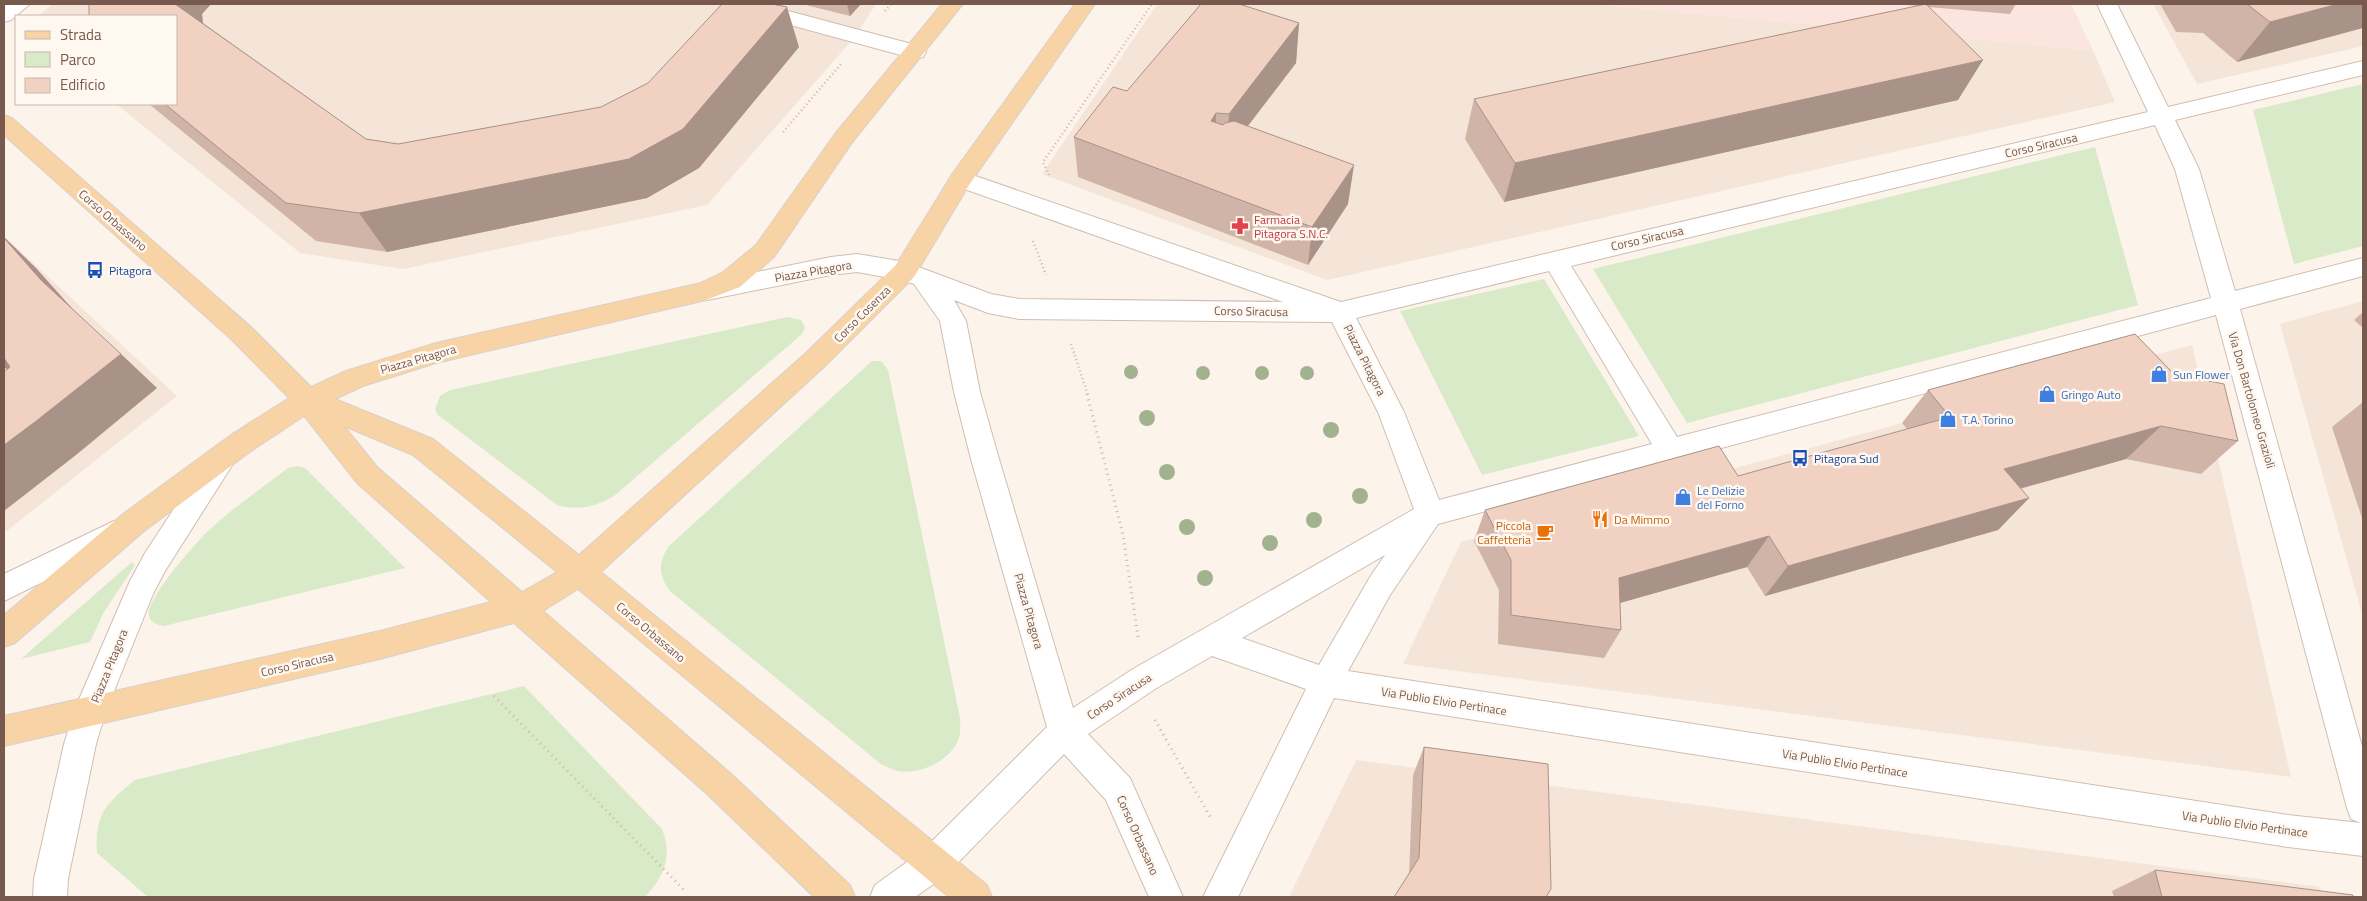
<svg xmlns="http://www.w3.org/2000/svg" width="2367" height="901" font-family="'Titillium Web',sans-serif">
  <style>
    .residential { fill: #f4e5d8 }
    .commercial { fill: #fce5de }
    .green { fill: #d8eac8 }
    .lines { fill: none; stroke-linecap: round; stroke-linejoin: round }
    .minor-casing { stroke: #d1bdb2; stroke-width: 2 }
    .major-casing { stroke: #d9d1cd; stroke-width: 2 }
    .path-far1 { stroke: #d6b4a5; stroke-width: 2.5; stroke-dasharray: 1 3; stroke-linecap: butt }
    .path { stroke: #d6b4a5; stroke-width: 3; stroke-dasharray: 1 4.5; stroke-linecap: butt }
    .minor { fill: #fff; fill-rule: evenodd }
    .major { fill: #f8d3a5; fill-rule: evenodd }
    .tree { fill: #a2b28f }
    .wall { fill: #cfb4a7 }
    .shaded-wall { fill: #a99288 }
    .building { fill: #f1d1c2; stroke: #a99288 }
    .labels { text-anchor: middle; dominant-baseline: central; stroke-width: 5; stroke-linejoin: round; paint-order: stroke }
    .street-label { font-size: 12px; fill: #77594d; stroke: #fef8f1 }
    .health-label { font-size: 12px; fill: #be3a42; stroke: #fef8f1; text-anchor: start }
    .transit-label { font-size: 12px; fill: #164399; stroke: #fef8f1; text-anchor: start }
    .shop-label { font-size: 12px; fill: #366cbe; stroke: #fef8f1; text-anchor: start }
    .food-label { font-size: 12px; fill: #c56008; stroke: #fef8f1; text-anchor: start }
  </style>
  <rect width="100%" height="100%" fill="#fcf4ea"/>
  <g class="residential">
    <path d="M52,4H876L854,38L707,205L403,269L300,253L116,104H176V16H39Z"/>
    <path d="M1157,4H1591L2093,50L2115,102L1327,280L1042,174Z"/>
    <path d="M2153,4H2363V46L2197,84Z"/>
    <path d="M4,236L177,396L4,533Z"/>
    <path d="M2363,301V617L2280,324Z"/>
    <path d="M2192,345L2291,777L1403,664L1461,542Z"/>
    <path d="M1356,760L2320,887L2323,897H1289Z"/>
  </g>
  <path class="commercial" d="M1591,4H2071L2093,50Z"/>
  <g class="green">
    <path d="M2363,84V246L2294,264L2253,110Z"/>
    <path d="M2095,147L2138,305L1687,423L1593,269Z"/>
    <path d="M1544,279L1639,436L1482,475L1400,311Z"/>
    <path d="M787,317L801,320L805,327L802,334L614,496C595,507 578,511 557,505L438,415L435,409L440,396L450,390Z"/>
    <path d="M872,361H881L888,370L960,718C960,724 961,732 959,738C951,761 920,775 897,771C892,770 887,766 882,765L670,591C658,575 658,562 669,546Z"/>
    <path d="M298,466L305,468L405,568L164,626C158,625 151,623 149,616C145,600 195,544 207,532C232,508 261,489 288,468Z"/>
    <path d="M132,562L135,565L104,612L90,642L21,659Z"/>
    <path d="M524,686L662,829C673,856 664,877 645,897H148L97,853C94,815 106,803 135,780Z"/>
  </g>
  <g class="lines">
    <g class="minor-casing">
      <g id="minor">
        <path d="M6,4H30L11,20L4,22V5Z"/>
        <path d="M729,4H762L923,47L926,52L923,57L915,59L732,9Z"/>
        <path d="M2097,4H2117L2168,107L2363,61V75L2175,120L2199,169L2235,291L2363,258V276L2240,309L2363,750V856L2288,847L1334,698L1238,897H1203L1306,689L1212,656L1155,689L1088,734L1130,778L1183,897H1149L1106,800L1064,754L945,876L915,897H870L875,885L921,852L1047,727L971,459L954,392L940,321L914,284L902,280L857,272L831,275L707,300L698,298L694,291L698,284L831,257L857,254L905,262L991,294L1019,299L1283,302L953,185L949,179L953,173L961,171L1341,302L2148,112ZM2155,125L2175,169L2211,298L1677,437L1571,266ZM1549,271L1652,444L1439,500L1404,412L1356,318ZM954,300L988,313L1019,319L1332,322L1378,412L1414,509L1133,669L1073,708L999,459L980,392L966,321ZM2216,315L2347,808L2351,819L2361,823L2288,815L1348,671L1390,595L1438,524ZM1385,555L1370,577L1319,665L1242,638Z"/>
        <path d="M224,445L234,448L238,456L165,571L153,594L106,711L96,744L68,879L67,897H33L34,879L64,744L74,711L130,581L145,553L214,448Z"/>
        <path d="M114,521L124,524L128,533L124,542L4,601V574Z"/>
      </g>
    </g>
    <g class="major-casing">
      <path id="major" d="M942,4H963L851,144L774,257L740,287L706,300L436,363L363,386L335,399L433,439L579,555L807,352L896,265L953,173L1075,4H1095L969,185L914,277L825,366L601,572L987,885L992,897H949L578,589L543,611L729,772L850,885L855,897H814L707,794L514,623L380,659L4,746V716L380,631L491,602L357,483L304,416L251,451L143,532L15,643L4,647V615L123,514L231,435L289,398L232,340L4,135V115L12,118L250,326L311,387L346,371L436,343L701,283L722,273L756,245L835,134ZM344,426L413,455L557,572L522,592L377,467Z"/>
    </g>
    <g class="path-far1">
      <path d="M885,11L891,4"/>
      <path d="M783,132L841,64"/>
      <path d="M1049,175L1043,162L1152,4"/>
      <path d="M1033,241L1046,275"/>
      <path d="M1071,344L1088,395"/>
    </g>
    <g class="path">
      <path d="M1087,394L1123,535L1138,637"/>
      <path d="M494,696L685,891"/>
      <path d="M1155,720L1212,820"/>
    </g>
    <use href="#minor" class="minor"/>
    <use href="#major" class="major"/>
  </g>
  <g class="tree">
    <circle cx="1131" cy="372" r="7"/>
    <circle cx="1203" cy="373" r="7"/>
    <circle cx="1262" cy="373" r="7"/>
    <circle cx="1307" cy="373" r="7"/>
    <circle cx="1147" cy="418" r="8"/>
    <circle cx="1331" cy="430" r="8"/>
    <circle cx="1167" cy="472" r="8"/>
    <circle cx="1360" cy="496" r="8"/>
    <circle cx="1314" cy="520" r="8"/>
    <circle cx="1187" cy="527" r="8"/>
    <circle cx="1270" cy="543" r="8"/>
    <circle cx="1205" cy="578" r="8"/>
  </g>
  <g class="wall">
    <path d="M89,4H211L202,14L203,23L366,139L398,144L601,107L799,47L699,168L647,198L387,252L316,241L149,104H176Z"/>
    <path d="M802,4H861L850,16Z"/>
    <path d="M1897,4H2016L2010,14L1928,7L1958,100L1504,202L1465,139L1474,99L1919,6Z"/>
    <path d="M2160,4H2363L2237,62L2203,33L2176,32Z"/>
    <path d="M1299,23L1296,63L1248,126L1348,204L1308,265L1078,177L1074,137L1127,91Z"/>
    <path d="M2363,312V328L2354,320Z"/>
    <path d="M2135,334L2238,441L2201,474L2126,459L2020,489L2029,498L1998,530L1765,596L1747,567L1620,603L1621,630L1604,658L1498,644L1499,590L1474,541L1485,510L1738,476L1907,429L1902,423L1928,390Z"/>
    <path d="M2363,402V521L2332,427Z"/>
    <path d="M1424,747L1546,897L1409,875L1413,775Z"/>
    <path d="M2155,870L2353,897H2114L2112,891Z"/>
  </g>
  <g class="shaded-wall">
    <path d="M175,4H211L202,14L205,43Z"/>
    <path d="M847,4H861L850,16Z"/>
    <path d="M2338,4H2363V28L2237,62L2270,22Z"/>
    <path d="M787,7L799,47L699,168L647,198L387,252L359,213L629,159Z"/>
    <path d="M1299,23L1296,63L1227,153L1229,114Z"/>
    <path d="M1983,60L1958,100L1504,202L1515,163Z"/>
    <path d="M1216,113L1215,153L1211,121Z"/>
    <path d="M1354,165L1348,204L1308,265L1312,227Z"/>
    <path d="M4,237L36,268L78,315L4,286Z"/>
    <path d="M4,353L24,384L4,367Z"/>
    <path d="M121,354L157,388L76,455L4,511V445Z"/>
    <path d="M2161,426L2126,459L1975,501L2004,469Z"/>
    <path d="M2029,498L1998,530L1765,596L1788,566Z"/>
    <path d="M1769,536L1747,567L1602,608L1619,578Z"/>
  </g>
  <g class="building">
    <path d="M89,4H175L366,139L398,144L601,107L648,83L722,4H772L787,7L683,129L629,159L359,213L286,203L165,104H176V16H89Z"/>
    <path d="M1201,4H1239L1299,23L1229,114L1216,113L1211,121L1223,125L1225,123L1234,121L1354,165L1312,227L1074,137L1113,87L1127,91Z"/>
    <path d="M1926,4L1983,60L1515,163L1474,99Z"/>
    <path d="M2247,4H2338L2270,22Z"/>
    <path d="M4,238L41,280L121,354L35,422L4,445V372L10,367L4,358Z"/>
    <path d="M2135,334L2174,374L2224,384L2238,441L2161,426L2004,469L2029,498L1788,566L1769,536L1619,578L1621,630L1511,615V560L1485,510L1719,446L1738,476L1950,417L1928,390Z"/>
    <path d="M1424,747L1548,764L1551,889L1546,897H1394L1419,858Z"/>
    <path d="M2155,870L2353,895V897H2162Z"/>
  </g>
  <defs>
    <g id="pharmacy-bare" transform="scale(1.35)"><path d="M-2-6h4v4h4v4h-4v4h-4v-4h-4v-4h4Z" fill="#e0444e" stroke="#fef8f1" stroke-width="2.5" paint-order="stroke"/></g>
    <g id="bus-bare" transform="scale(1.35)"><path d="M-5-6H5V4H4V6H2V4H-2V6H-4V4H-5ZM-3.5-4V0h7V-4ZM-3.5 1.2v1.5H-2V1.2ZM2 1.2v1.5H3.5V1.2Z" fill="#1a4fb4" stroke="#fef8f1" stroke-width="2.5" paint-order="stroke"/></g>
    <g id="shop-bare" transform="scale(1.35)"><path d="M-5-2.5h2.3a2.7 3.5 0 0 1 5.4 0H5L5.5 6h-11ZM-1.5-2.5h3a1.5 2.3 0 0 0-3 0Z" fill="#3f7fe0" stroke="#fef8f1" stroke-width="2.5" paint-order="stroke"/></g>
    <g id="restaurant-bare" transform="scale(1.35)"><path d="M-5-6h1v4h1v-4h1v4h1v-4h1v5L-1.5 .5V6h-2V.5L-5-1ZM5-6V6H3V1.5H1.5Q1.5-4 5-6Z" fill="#e8710a" stroke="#fef8f1" stroke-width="2.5" paint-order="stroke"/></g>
    <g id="cafe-bare" transform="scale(1.35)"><path d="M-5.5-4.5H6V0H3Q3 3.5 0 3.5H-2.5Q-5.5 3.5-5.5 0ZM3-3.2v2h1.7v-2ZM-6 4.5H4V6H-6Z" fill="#e8710a" stroke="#fef8f1" stroke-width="2.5" paint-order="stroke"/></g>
  </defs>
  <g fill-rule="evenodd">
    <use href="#pharmacy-bare" x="1240" y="226"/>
    <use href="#bus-bare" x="95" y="270"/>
    <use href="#shop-bare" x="2159" y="374"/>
    <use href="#shop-bare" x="2047" y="394"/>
    <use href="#shop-bare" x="1948" y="419"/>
    <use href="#bus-bare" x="1800" y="458"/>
    <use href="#shop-bare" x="1683" y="497"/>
    <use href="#restaurant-bare" x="1600" y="519"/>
    <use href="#cafe-bare" x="1545" y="532"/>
  </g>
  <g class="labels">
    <g class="street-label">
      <text transform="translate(2041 145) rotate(-13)">Corso Siracusa</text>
      <text transform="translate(113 220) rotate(41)">Corso Orbassano</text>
      <text transform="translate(1647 238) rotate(-13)">Corso Siracusa</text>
      <text transform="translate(813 271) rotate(-10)">Piazza Pitagora</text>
      <text transform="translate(1251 311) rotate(1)">Corso Siracusa</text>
      <text transform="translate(862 314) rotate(-45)">Corso Cosenza</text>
      <text transform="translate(418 359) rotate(-16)">Piazza Pitagora</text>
      <text transform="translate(1365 360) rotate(63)">Piazza Pitagora</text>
      <text transform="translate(2252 400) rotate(74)">Via Don Bartolomeo Grazioli</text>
      <text transform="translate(1029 611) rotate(74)">Piazza Pitagora</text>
      <text transform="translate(651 632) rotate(40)">Corso Orbassano</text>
      <text transform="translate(297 664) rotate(-13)">Corso Siracusa</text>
      <text transform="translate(109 666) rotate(-68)">Piazza Pitagora</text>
      <text transform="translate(1119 696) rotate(-33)">Corso Siracusa</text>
      <text transform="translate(1444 701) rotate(9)">Via Publio Elvio Pertinace</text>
      <text transform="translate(1845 763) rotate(9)">Via Publio Elvio Pertinace</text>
      <text transform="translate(2245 824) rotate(8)">Via Publio Elvio Pertinace</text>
      <text transform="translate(1138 835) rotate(66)">Corso Orbassano</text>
    </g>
    <g class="health-label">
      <text x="1254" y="219">Farmacia<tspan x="1254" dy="14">Pitagora S.N.C.</tspan></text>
    </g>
    <g class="transit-label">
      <text x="109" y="270">Pitagora</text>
      <text x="1814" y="458">Pitagora Sud</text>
    </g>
    <g class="shop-label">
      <text x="2173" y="374">Sun Flower</text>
      <text x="2061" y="394">Gringo Auto</text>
      <text x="1962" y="419">T.A. Torino</text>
      <text x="1697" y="490">Le Delizie<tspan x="1697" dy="14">del Forno</tspan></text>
    </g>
    <g class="food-label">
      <text x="1614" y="519">Da Mimmo</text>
      <text x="1531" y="525" text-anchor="end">Piccola<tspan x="1531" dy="14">Caffetteria</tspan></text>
    </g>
  </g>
  <rect width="2367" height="901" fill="none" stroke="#77594d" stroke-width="10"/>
  <rect x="15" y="15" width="162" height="90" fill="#fef8f1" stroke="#c8b8af"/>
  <rect x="25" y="31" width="25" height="8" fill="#f8d3a5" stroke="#c8b8af"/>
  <text x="60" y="40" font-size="15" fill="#77594d">Strada</text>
  <rect x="25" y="52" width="25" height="15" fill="#d8eac8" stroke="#c8b8af"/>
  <text x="60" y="65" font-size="15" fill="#77594d">Parco</text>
  <rect x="25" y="78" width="25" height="15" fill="#f1d1c2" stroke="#c8b8af"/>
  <text x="60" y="90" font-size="15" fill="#77594d">Edificio</text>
</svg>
